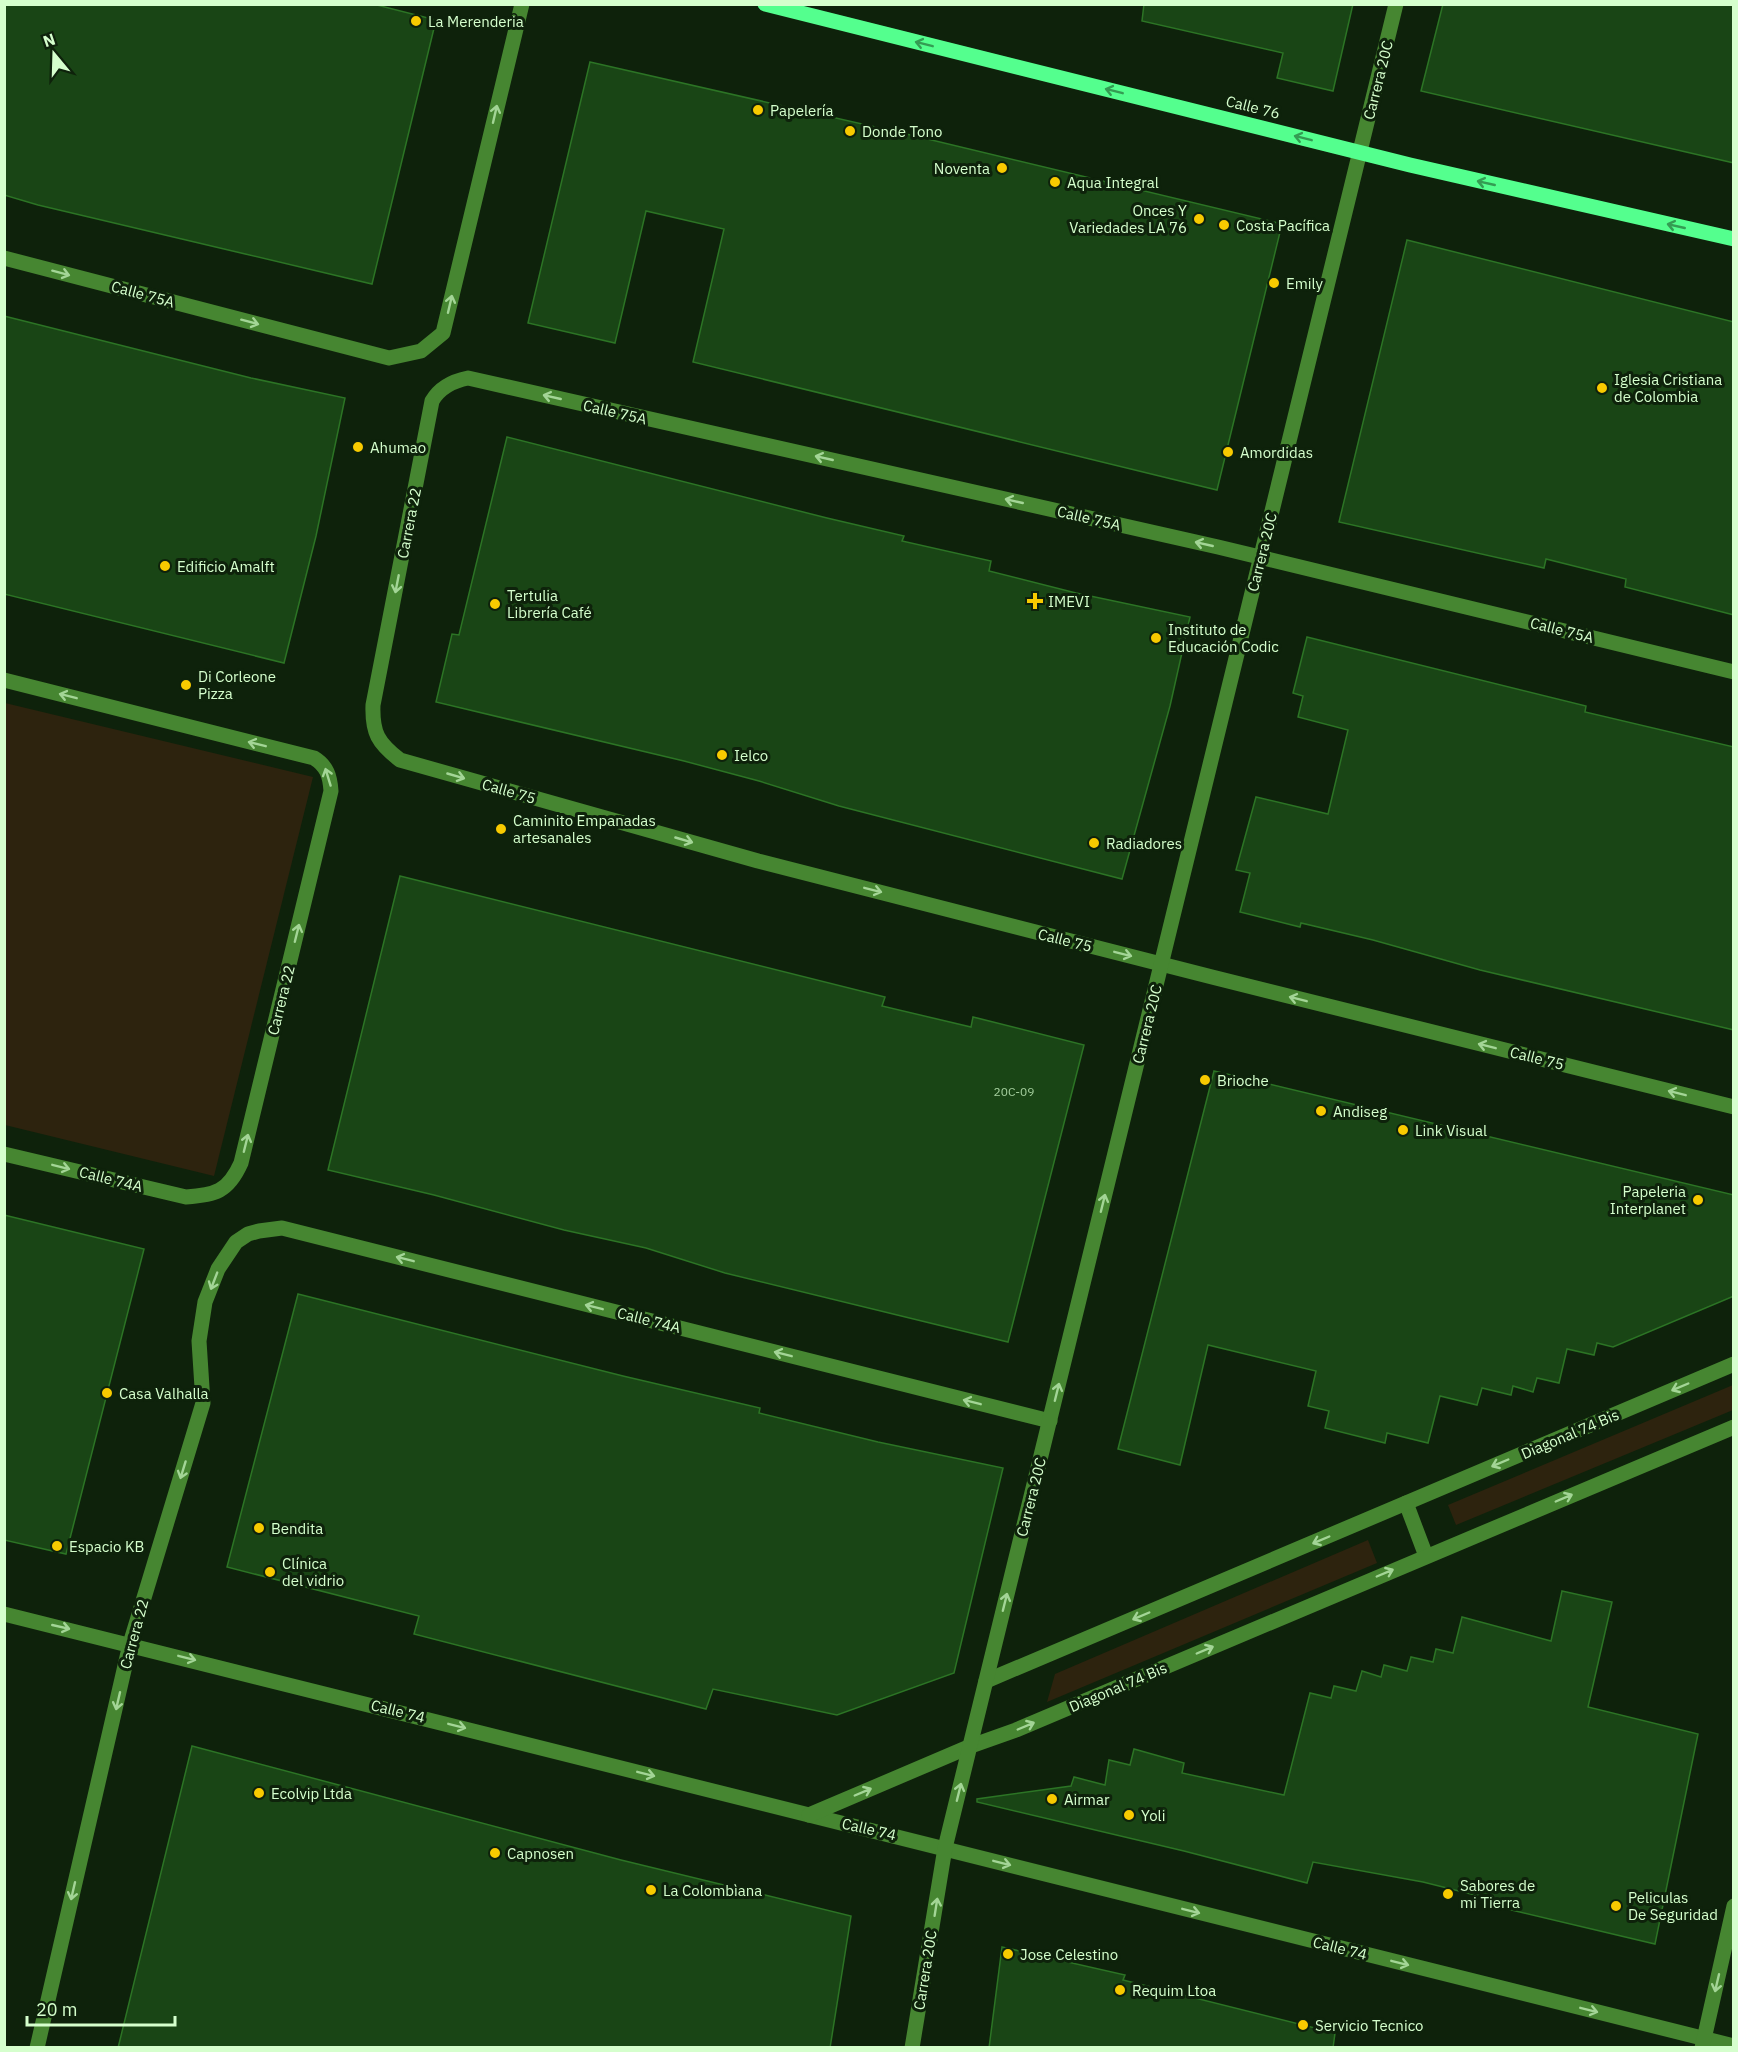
<svg xmlns="http://www.w3.org/2000/svg" width="1738" height="2052" font-family="'IBM Plex Sans',sans-serif">
  <style>
    .green { fill: #2d230e }
    .building { fill: #194515; stroke: #2c7425; stroke-width: 1.5 }
    .lines { fill: none; stroke-linecap: round; stroke-linejoin: round }
    .minor { stroke: #468631; stroke-width: 15 }
    .major { stroke: #54ff8e; stroke-width: 15 }
    .oneway { stroke: #349c53 }
    .oneway2 { stroke: #a3d596 }
    .poi-dot { fill: #f8ca00; stroke: #0e220b; stroke-width: 2 }
    .labels { text-anchor: middle; dominant-baseline: central; stroke-width: 6; stroke-linejoin: round; paint-order: stroke }
    .number-label { font-size: 12px; fill: #a6d09f }
    .poi-label { font-size: 15px; fill: #d5ffcd; stroke: #0e220b; text-anchor: start }
    .street-label { font-size: 15px; fill: #d5ffcd; stroke: #0e220b }
  </style>
  <rect width="100%" height="100%" fill="#0e220b"/>
  <g class="green">
    <path d="M5,703L313,777L214,1176L5,1125Z"/>
    <path d="M1733,1385V1410L1456,1525L1448,1505Z"/>
    <path d="M1368,1540L1377,1563L1047,1702L1055,1674Z"/>
  </g>
  <g class="building">
    <path d="M4,4H373L436,20L372,284L38,205L4,195Z"/>
    <path d="M1144,4H1353L1333,91L1277,78L1283,53L1142,21Z"/>
    <path d="M1443,4H1734V163L1421,91Z"/>
    <path d="M590,62L915,136L1282,224L1217,490L693,362L724,229L646,211L615,343L528,323Z"/>
    <path d="M1407,240L1734,322V615L1625,587L1626,579L1546,559L1544,568L1339,522Z"/>
    <path d="M4,316L251,378L345,398L316,536L284,663L4,594Z"/>
    <path d="M507,437L827,518L904,536L902,541L991,561L989,571L1076,593L1190,617L1170,706L1122,879L839,806L759,781L684,761L436,702L452,634L459,635Z"/>
    <path d="M1307,637L1586,706L1585,712L1734,747V1030L1480,970L1373,940L1301,923L1300,927L1240,912L1250,873L1236,870L1256,797L1328,814L1348,730L1298,717L1303,696L1293,693Z"/>
    <path d="M400,876L885,997L882,1006L971,1027L973,1017L1084,1045L1008,1342L725,1273L646,1248L564,1230L434,1195L328,1170Z"/>
    <path d="M1214,1071L1734,1195V1296L1613,1347L1597,1343L1594,1355L1567,1349L1559,1383L1537,1378L1533,1392L1513,1386L1511,1395L1482,1388L1477,1405L1440,1396L1428,1443L1387,1433L1385,1443L1325,1428L1329,1411L1308,1406L1316,1371L1208,1345L1180,1465L1118,1449Z"/>
    <path d="M4,1215L144,1249L66,1554L4,1540Z"/>
    <path d="M298,1294L623,1376L760,1408L759,1413L878,1442L1003,1468L954,1673L837,1715L713,1689L706,1709L414,1634L419,1616L227,1567Z"/>
    <path d="M1562,1591L1612,1602L1588,1707L1698,1734L1655,1944L1486,1904L1487,1898L1423,1882L1313,1862L1307,1883L1184,1851L977,1802V1799L1071,1786L1074,1777L1105,1785L1109,1760L1130,1765L1134,1749L1184,1763L1182,1773L1284,1795L1310,1693L1331,1698L1334,1686L1356,1691L1362,1671L1381,1677L1384,1665L1407,1671L1411,1657L1433,1662L1436,1649L1453,1653L1462,1617L1551,1641Z"/>
    <path d="M192,1746L621,1860L851,1916L830,2048H118Z"/>
    <path d="M1002,1947L1125,1975L1123,1980L1335,2033L1333,2048H989Z"/>
  </g>
  <g class="lines">
    <g class="minor">
      <path d="M4,258L389,358L421,351L443,333L522,4"/>
      <path d="M1734,672L1218,547L468,378C453,381 440,387 432,401L373,705C372,733 378,743 400,760L758,861L1212,977L1734,1107"/>
      <path d="M4,680L314,758C327,766 330,776 331,791L241,1163C228,1192 215,1195 186,1197L4,1154"/>
      <path d="M1406,1503L1426,1556"/>
      <path d="M4,1614L1734,2046"/>
      <path d="M986,1681L1734,1364"/>
      <path d="M809,1815L971,1746L1016,1730L1734,1427"/>
      <path d="M37,2048L130,1644L203,1403L199,1341L205,1302L218,1269L236,1242L248,1234L259,1231L282,1228L1050,1421"/>
      <path d="M912,2048L945,1848L1396,4"/>
      <path d="M1702,2048L1734,1906"/>
    </g>
    <path class="major" d="M765,4L1410,165L1734,239"/>
  </g>
  <defs><path id="oneway-shaft" d="M-6 0H5M1.5-3L5.5 0L1.5 3" fill="none" stroke-width="1.6" stroke-linecap="round" stroke-linejoin="round" transform="scale(1.5)"/></defs>
  <g class="oneway">
    <use href="#oneway-shaft" transform="translate(924 44) rotate(-166)"/>
    <use href="#oneway-shaft" transform="translate(1114 91) rotate(-166)"/>
    <use href="#oneway-shaft" transform="translate(1303 138) rotate(-166)"/>
    <use href="#oneway-shaft" transform="translate(1486 183) rotate(-167)"/>
    <use href="#oneway-shaft" transform="translate(1676 226) rotate(-167)"/>
  </g>
  <g class="oneway2">
    <use href="#oneway-shaft" transform="translate(495 114) rotate(-77)"/>
    <use href="#oneway-shaft" transform="translate(61 273) rotate(15)"/>
    <use href="#oneway-shaft" transform="translate(450 304) rotate(-77)"/>
    <use href="#oneway-shaft" transform="translate(250 322) rotate(15)"/>
    <use href="#oneway-shaft" transform="translate(552 397) rotate(-167)"/>
    <use href="#oneway-shaft" transform="translate(824 458) rotate(-167)"/>
    <use href="#oneway-shaft" transform="translate(1014 501) rotate(-167)"/>
    <use href="#oneway-shaft" transform="translate(1204 544) rotate(-167)"/>
    <use href="#oneway-shaft" transform="translate(397 584) rotate(101)"/>
    <use href="#oneway-shaft" transform="translate(68 696) rotate(-166)"/>
    <use href="#oneway-shaft" transform="translate(257 744) rotate(-166)"/>
    <use href="#oneway-shaft" transform="translate(456 776) rotate(16)"/>
    <use href="#oneway-shaft" transform="translate(328 777) rotate(-107)"/>
    <use href="#oneway-shaft" transform="translate(684 840) rotate(16)"/>
    <use href="#oneway-shaft" transform="translate(873 890) rotate(14)"/>
    <use href="#oneway-shaft" transform="translate(297 933) rotate(-76)"/>
    <use href="#oneway-shaft" transform="translate(1123 954) rotate(14)"/>
    <use href="#oneway-shaft" transform="translate(1298 999) rotate(-166)"/>
    <use href="#oneway-shaft" transform="translate(1487 1046) rotate(-166)"/>
    <use href="#oneway-shaft" transform="translate(1677 1093) rotate(-166)"/>
    <use href="#oneway-shaft" transform="translate(246 1143) rotate(-76)"/>
    <use href="#oneway-shaft" transform="translate(61 1167) rotate(14)"/>
    <use href="#oneway-shaft" transform="translate(1103 1203) rotate(-76)"/>
    <use href="#oneway-shaft" transform="translate(405 1259) rotate(-166)"/>
    <use href="#oneway-shaft" transform="translate(214 1281) rotate(111)"/>
    <use href="#oneway-shaft" transform="translate(594 1307) rotate(-166)"/>
    <use href="#oneway-shaft" transform="translate(783 1354) rotate(-166)"/>
    <use href="#oneway-shaft" transform="translate(1680 1387) rotate(157)"/>
    <use href="#oneway-shaft" transform="translate(1057 1392) rotate(-76)"/>
    <use href="#oneway-shaft" transform="translate(972 1402) rotate(-166)"/>
    <use href="#oneway-shaft" transform="translate(1500 1463) rotate(157)"/>
    <use href="#oneway-shaft" transform="translate(183 1470) rotate(107)"/>
    <use href="#oneway-shaft" transform="translate(1564 1498) rotate(-23)"/>
    <use href="#oneway-shaft" transform="translate(1321 1540) rotate(157)"/>
    <use href="#oneway-shaft" transform="translate(1385 1573) rotate(-23)"/>
    <use href="#oneway-shaft" transform="translate(1005 1602) rotate(-76)"/>
    <use href="#oneway-shaft" transform="translate(1141 1616) rotate(157)"/>
    <use href="#oneway-shaft" transform="translate(61 1627) rotate(13)"/>
    <use href="#oneway-shaft" transform="translate(1205 1650) rotate(-23)"/>
    <use href="#oneway-shaft" transform="translate(187 1658) rotate(14)"/>
    <use href="#oneway-shaft" transform="translate(118 1701) rotate(103)"/>
    <use href="#oneway-shaft" transform="translate(457 1726) rotate(14)"/>
    <use href="#oneway-shaft" transform="translate(1026 1726) rotate(-23)"/>
    <use href="#oneway-shaft" transform="translate(646 1774) rotate(14)"/>
    <use href="#oneway-shaft" transform="translate(863 1792) rotate(-23)"/>
    <use href="#oneway-shaft" transform="translate(959 1792) rotate(-76)"/>
    <use href="#oneway-shaft" transform="translate(1002 1863) rotate(14)"/>
    <use href="#oneway-shaft" transform="translate(73 1891) rotate(103)"/>
    <use href="#oneway-shaft" transform="translate(936 1907) rotate(-81)"/>
    <use href="#oneway-shaft" transform="translate(1191 1911) rotate(14)"/>
    <use href="#oneway-shaft" transform="translate(1400 1963) rotate(14)"/>
    <use href="#oneway-shaft" transform="translate(1717 1983) rotate(103)"/>
    <use href="#oneway-shaft" transform="translate(1589 2010) rotate(14)"/>
  </g>
  <g class="poi-dot">
    <circle cx="416" cy="21" r="6"/>
    <circle cx="758" cy="110" r="6"/>
    <circle cx="850" cy="131" r="6"/>
    <circle cx="1002" cy="168" r="6"/>
    <circle cx="1055" cy="182" r="6"/>
    <circle cx="1199" cy="219" r="6"/>
    <circle cx="1224" cy="225" r="6"/>
    <circle cx="1274" cy="283" r="6"/>
    <circle cx="1602" cy="388" r="6"/>
    <circle cx="358" cy="447" r="6"/>
    <circle cx="1228" cy="452" r="6"/>
    <circle cx="165" cy="566" r="6"/>
    <path d="M1032 592h6v6h6v6h-6v6h-6v-6h-6v-6h6z"/>
    <circle cx="495" cy="604" r="6"/>
    <circle cx="1156" cy="638" r="6"/>
    <circle cx="186" cy="685" r="6"/>
    <circle cx="722" cy="755" r="6"/>
    <circle cx="501" cy="829" r="6"/>
    <circle cx="1094" cy="843" r="6"/>
    <circle cx="1205" cy="1080" r="6"/>
    <circle cx="1321" cy="1111" r="6"/>
    <circle cx="1403" cy="1130" r="6"/>
    <circle cx="1698" cy="1200" r="6"/>
    <circle cx="107" cy="1393" r="6"/>
    <circle cx="259" cy="1528" r="6"/>
    <circle cx="57" cy="1546" r="6"/>
    <circle cx="270" cy="1572" r="6"/>
    <circle cx="259" cy="1793" r="6"/>
    <circle cx="1052" cy="1799" r="6"/>
    <circle cx="1129" cy="1815" r="6"/>
    <circle cx="495" cy="1853" r="6"/>
    <circle cx="651" cy="1890" r="6"/>
    <circle cx="1448" cy="1894" r="6"/>
    <circle cx="1616" cy="1906" r="6"/>
    <circle cx="1008" cy="1954" r="6"/>
    <circle cx="1120" cy="1990" r="6"/>
    <circle cx="1303" cy="2025" r="6"/>
  </g>
  <g class="labels">
    <g class="number-label">
      <text x="1014" y="1091">20C-09</text>
    </g>
    <g class="poi-label">
      <text x="428" y="21">La Merenderia</text>
      <text x="770" y="110">Papelería</text>
      <text x="862" y="131">Donde Tono</text>
      <text x="990" y="168" text-anchor="end">Noventa</text>
      <text x="1067" y="182">Aqua Integral</text>
      <text x="1187" y="210" text-anchor="end">Onces Y<tspan x="1187" dy="17">Variedades LA 76</tspan></text>
      <text x="1236" y="225">Costa Pacífica</text>
      <text x="1286" y="283">Emily</text>
      <text x="1614" y="379">Iglesia Cristiana<tspan x="1614" dy="17">de Colombia</tspan></text>
      <text x="370" y="447">Ahumao</text>
      <text x="1240" y="452">Amordidas</text>
      <text x="177" y="566">Edificio Amalft</text>
      <text x="507" y="595">Tertulia<tspan x="507" dy="17">Librería Café</tspan></text>
      <text x="1048" y="601">IMEVI</text>
      <text x="1168" y="629">Instituto de<tspan x="1168" dy="17">Educación Codic</tspan></text>
      <text x="198" y="676">Di Corleone<tspan x="198" dy="17">Pizza</tspan></text>
      <text x="734" y="755">Ielco</text>
      <text x="513" y="820">Caminito Empanadas<tspan x="513" dy="17">artesanales</tspan></text>
      <text x="1106" y="843">Radiadores</text>
      <text x="1217" y="1080">Brioche</text>
      <text x="1333" y="1111">Andiseg</text>
      <text x="1415" y="1130">Link Visual</text>
      <text x="1686" y="1191" text-anchor="end">Papeleria<tspan x="1686" dy="17">Interplanet</tspan></text>
      <text x="119" y="1393">Casa Valhalla</text>
      <text x="271" y="1528">Bendita</text>
      <text x="69" y="1546">Espacio KB</text>
      <text x="282" y="1563">Clínica<tspan x="282" dy="17">del vidrio</tspan></text>
      <text x="271" y="1793">Ecolvip Ltda</text>
      <text x="1064" y="1799">Airmar</text>
      <text x="1141" y="1815">Yoli</text>
      <text x="507" y="1853">Capnosen</text>
      <text x="1460" y="1885">Sabores de<tspan x="1460" dy="17">mi Tierra</tspan></text>
      <text x="663" y="1890">La Colombìana</text>
      <text x="1628" y="1897">Peliculas<tspan x="1628" dy="17">De Seguridad</tspan></text>
      <text x="1020" y="1954">Jose Celestino</text>
      <text x="1132" y="1990">Requim Ltoa</text>
      <text x="1315" y="2025">Servicio Tecnico</text>
    </g>
    <g class="street-label">
      <text transform="translate(1378 80) rotate(-76)">Carrera 20C</text>
      <text transform="translate(1253 107) rotate(14)">Calle 76</text>
      <text transform="translate(143 294) rotate(15)">Calle 75A</text>
      <text transform="translate(615 412) rotate(13)">Calle 75A</text>
      <text transform="translate(1089 518) rotate(13)">Calle 75A</text>
      <text transform="translate(409 523) rotate(-79)">Carrera 22</text>
      <text transform="translate(1262 552) rotate(-76)">Carrera 20C</text>
      <text transform="translate(1562 630) rotate(14)">Calle 75A</text>
      <text transform="translate(509 791) rotate(16)">Calle 75</text>
      <text transform="translate(1065 940) rotate(14)">Calle 75</text>
      <text transform="translate(281 1000) rotate(-76)">Carrera 22</text>
      <text transform="translate(1147 1024) rotate(-76)">Carrera 20C</text>
      <text transform="translate(1537 1058) rotate(14)">Calle 75</text>
      <text transform="translate(111 1179) rotate(14)">Calle 74A</text>
      <text transform="translate(649 1320) rotate(14)">Calle 74A</text>
      <text transform="translate(1570 1434) rotate(-23)">Diagonal 74 Bis</text>
      <text transform="translate(1031 1497) rotate(-76)">Carrera 20C</text>
      <text transform="translate(134 1634) rotate(-75)">Carrera 22</text>
      <text transform="translate(1118 1687) rotate(-23)">Diagonal 74 Bis</text>
      <text transform="translate(398 1711) rotate(14)">Calle 74</text>
      <text transform="translate(869 1829) rotate(13)">Calle 74</text>
      <text transform="translate(1340 1948) rotate(14)">Calle 74</text>
      <text transform="translate(925 1970) rotate(-81)">Carrera 20C</text>
    </g>
  </g>
  <rect width="1738" height="2052" fill="none" stroke="#d5ffcd" stroke-width="12"/>
  <g transform="translate(54 54) rotate(341)" stroke="#0e220b" stroke-width="4.5" paint-order="stroke">
  <path d="M0-4.5L10 22L0 15L-10 22Z" fill="#d5ffcd"/>
  <text y="-9" font-size="16" font-weight="bold" text-anchor="middle" fill="#d5ffcd">N</text>
  </g>
  <path d="M27 2016v9h148v-9" fill="none" stroke="#d5ffcd" stroke-width="3"/>
  <text x="36" y="2016" font-size="18" fill="#d5ffcd" stroke="#0e220b" stroke-width="4.5" paint-order="stroke">20 m</text>
</svg>
